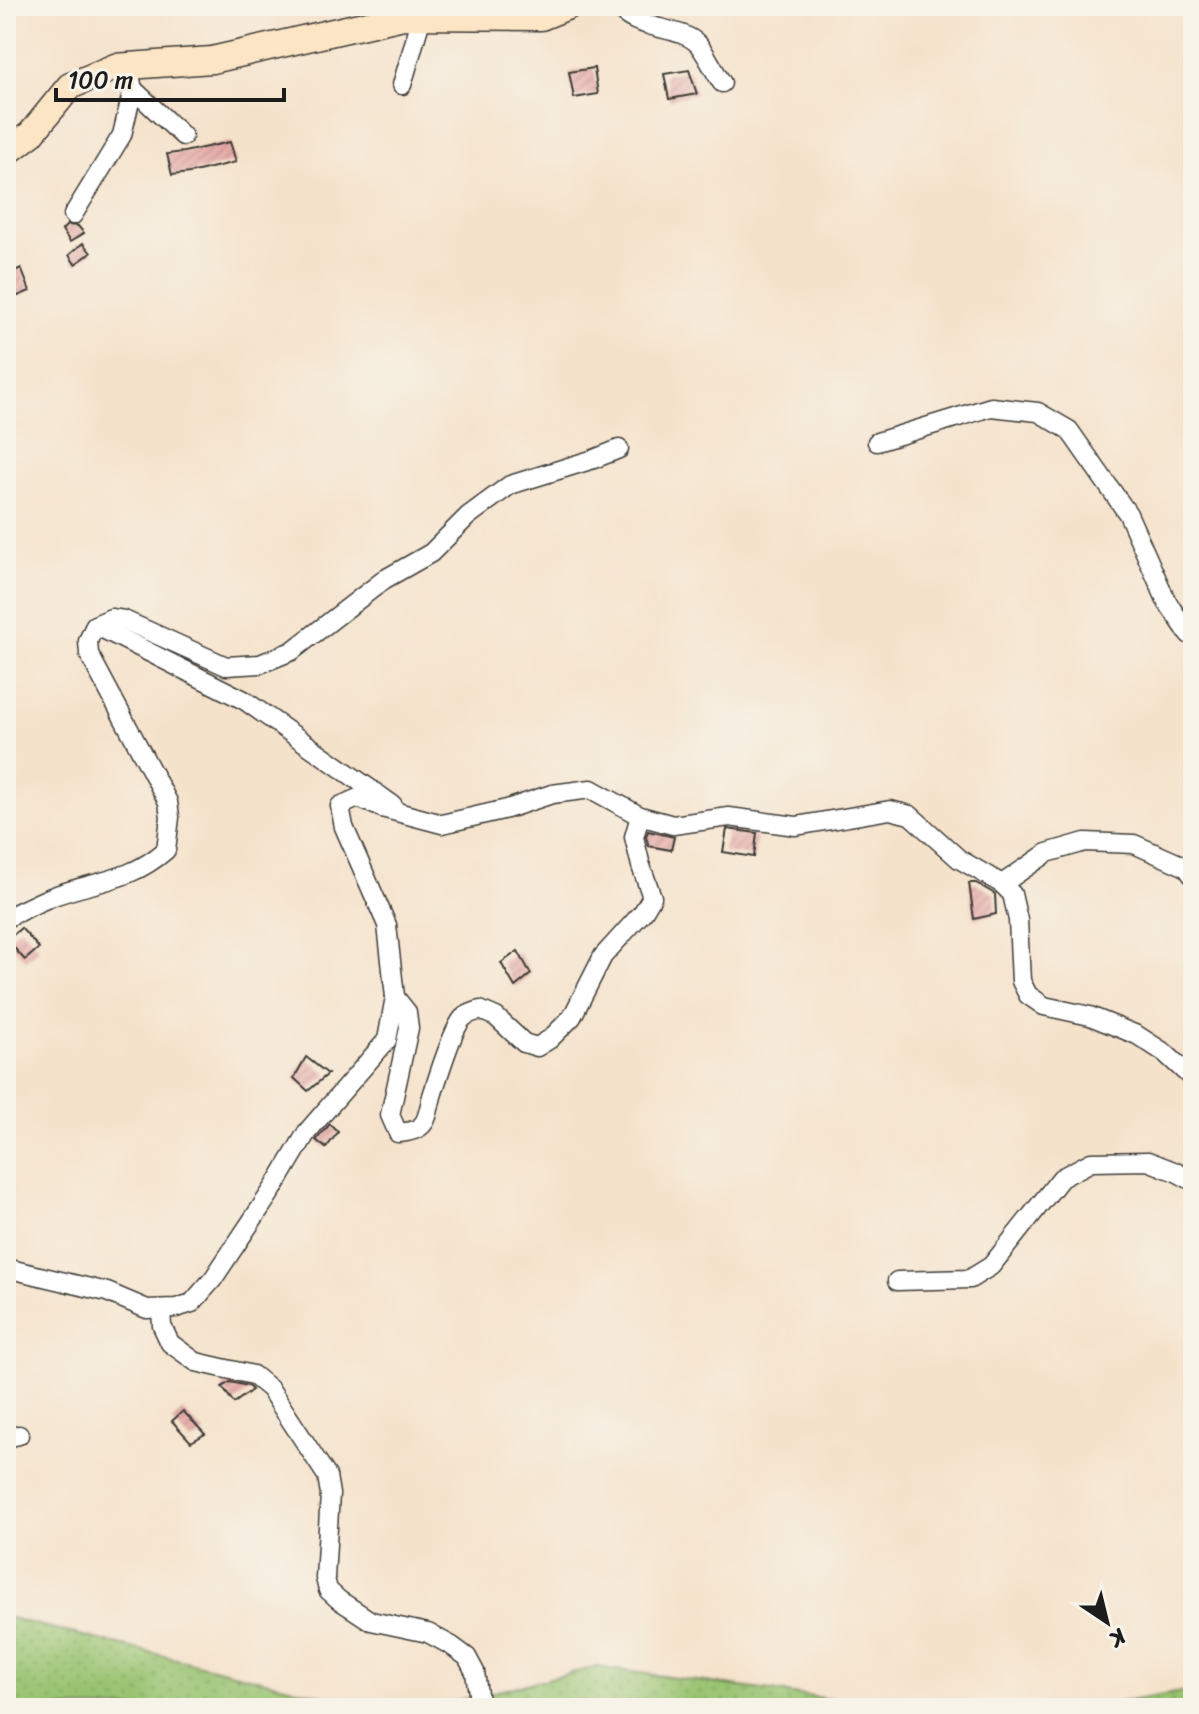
<svg xmlns="http://www.w3.org/2000/svg" width="1199" height="1714" font-family="Sriracha,sans-serif">
  <style>
    .grass { fill: url(#grass-dots); stroke: #5a7046; stroke-width: 2 }
    .building { fill: url(#building-hatch) }
    .lines { fill: none; stroke-linecap: round; stroke-linejoin: round }
    .street-casing { stroke: #3d3a36; stroke-width: 21 }
    .secondary-casing { stroke: #3d3a36; stroke-width: 29 }
    .street { stroke: #fff; stroke-width: 18 }
    .secondary { stroke: #fce5c4; stroke-width: 26 }
  </style>
  <defs>
    <pattern id="grass-dots" width="8" height="8" patternUnits="userSpaceOnUse" patternTransform="scale(2)"><rect width="8" height="8" fill="#98c370"/><path d="M2 2h.1M6 6h.1" fill="none" stroke="#82a760" stroke-width="1.8" stroke-linecap="round"/></pattern>
    <pattern id="building-hatch" width="6" height="6" patternUnits="userSpaceOnUse" patternTransform="scale(2)"><rect width="6" height="6" fill="#e6aaa7"/><path d="M-1 1l2-2M0 6l6-6M5 7l2-2" fill="none" stroke="#c5928f"/></pattern>
  </defs>
  <rect width="100%" height="100%" fill="#f7f3e8"/>
  <filter id="ink" filterUnits="userSpaceOnUse"><feTurbulence type="fractalNoise" baseFrequency=".0125" numOctaves="2"/><feDisplacementMap in="SourceGraphic" scale="16" xChannelSelector="R" yChannelSelector="G"/><feConvolveMatrix kernelMatrix="1 2 1 2 8 2 1 2 1" color-interpolation-filters="sRGB"/></filter>
  <filter id="wash" filterUnits="userSpaceOnUse"><feTurbulence type="fractalNoise" baseFrequency=".006" numOctaves="4" result="noise"/><feDisplacementMap in="SourceGraphic" scale="32" xChannelSelector="R" yChannelSelector="G"/><feGaussianBlur stdDeviation="1.8" result="paint"/><feColorMatrix in="noise" values="0 0 0 0 0 0 0 0 0 0 0 0 0 0 0 0 0 1.4 0 .05"/><feComposite in="paint" operator="in"/></filter>
  <g filter="url(#wash)">
    <rect width="100%" height="100%" fill="#f5e2cb"/>
    <g class="grass">
      <path d="M6,1617L14,1619L375,1708H6Z"/>
      <path d="M596,1667L894,1708H428Z"/>
      <path d="M1193,1690V1708H1089Z"/>
    </g>
    <g id="blocks">
      <g class="building">
        <path d="M594,68L598,94L574,98L569,72Z"/>
        <path d="M689,70L697,94L669,99L664,74Z"/>
        <path d="M230,142L236,162L190,173L172,175L167,154L184,152Z"/>
        <path d="M67,225L78,226L84,233L70,242L62,230Z"/>
        <path d="M83,243L91,253L75,264L69,255Z"/>
        <path d="M21,268L30,291L6,301V275Z"/>
        <path d="M727,829L757,833L754,857L723,852Z"/>
        <path d="M648,831L674,837L671,850L649,846L646,837Z"/>
        <path d="M969,883H976L995,894L996,914L974,919Z"/>
        <path d="M21,928L39,948L25,960L7,940Z"/>
        <path d="M518,951L531,974L515,987L501,963Z"/>
        <path d="M306,1057L328,1074L308,1091L294,1078Z"/>
        <path d="M330,1124L338,1132L326,1148L316,1140Z"/>
        <path d="M230,1382L248,1386L252,1390L234,1403L222,1387Z"/>
        <path d="M183,1411L205,1434L191,1442L172,1421Z"/>
      </g>
    </g>
  </g>
  <g filter="url(#ink)">
    <use href="#blocks" fill-opacity="0" stroke="#3d3a36" stroke-width="2"/>
    <g class="lines">
      <g class="street-casing">
        <g id="street">
          <path d="M617,6C633,31 680,25 698,44C706,53 714,71 722,83"/>
          <path d="M402,85L422,16"/>
          <path d="M133,89L183,136"/>
          <path d="M73,215L122,135L133,89L128,66"/>
          <path d="M877,442L991,407L1038,412L1069,430L1128,514L1167,602L1189,634L1193,637"/>
          <path d="M95,625L244,700L393,805"/>
          <path d="M1002,884L1047,853L1085,842L1134,844L1186,867L1193,876"/>
          <path d="M6,918C21,911 36,903 51,897C95,880 128,883 166,850L170,817L168,802L89,654L88,641L95,625L111,618L124,620L226,666L260,664L292,651L385,579L431,553L468,516L510,485L594,459L619,449"/>
          <path d="M395,997L407,1012L409,1028L390,1115L398,1133C428,1131 426,1120 432,1096C437,1080 453,1028 463,1018C467,1014 475,1012 480,1010L496,1017L524,1043L537,1047L550,1039L572,1017L603,956L643,912L652,897L641,866L634,837L640,816"/>
          <path d="M6,1268L107,1292L147,1309L176,1308L192,1303L213,1279L275,1186L307,1132L387,1040L395,997L387,925L344,827L340,806L358,798L382,808L442,824L507,809L552,794L591,789L640,816L673,825L729,817L796,826L890,810L910,815L959,859L1002,884L1012,894L1018,920L1021,981L1028,995L1044,1006L1090,1016L1137,1035L1165,1053L1193,1079"/>
          <path d="M897,1281L970,1279L991,1266L1061,1178L1091,1162L1148,1161L1176,1172L1193,1181"/>
          <path d="M161,1309L162,1326L170,1343L196,1362L253,1375L270,1389L327,1476L330,1494L325,1578L328,1590L339,1600L371,1621L428,1633L452,1646L467,1657L475,1672L480,1708"/>
          <path d="M6,1438L19,1435"/>
        </g>
      </g>
      <g class="secondary-casing">
        <path id="secondary" d="M6,153L31,134L70,86L115,67L212,60L403,16L541,17L568,6"/>
      </g>
      <use href="#street" class="street"/>
      <use href="#secondary" class="secondary"/>
    </g>
  </g>
  <rect width="1199" height="1714" fill="none" stroke="#f7f3e8" stroke-width="32"/>
  <g transform="translate(1107 1622) rotate(145)" stroke="#f7f3e8" stroke-width="6" paint-order="stroke">
  <path d="M0-6L14 30L0 20L-14 30Z" fill="#1c1c1c"/>
  <text y="-12" font-size="22" font-weight="bold" text-anchor="middle" fill="#1c1c1c">K</text>
  </g>
  <path d="M56 88v12h228v-12" fill="none" stroke="#1c1c1c" stroke-width="4"/>
  <text x="68" y="88" font-size="24" fill="#1c1c1c" stroke="#f7f3e8" stroke-width="6" paint-order="stroke">100 m</text>
</svg>
